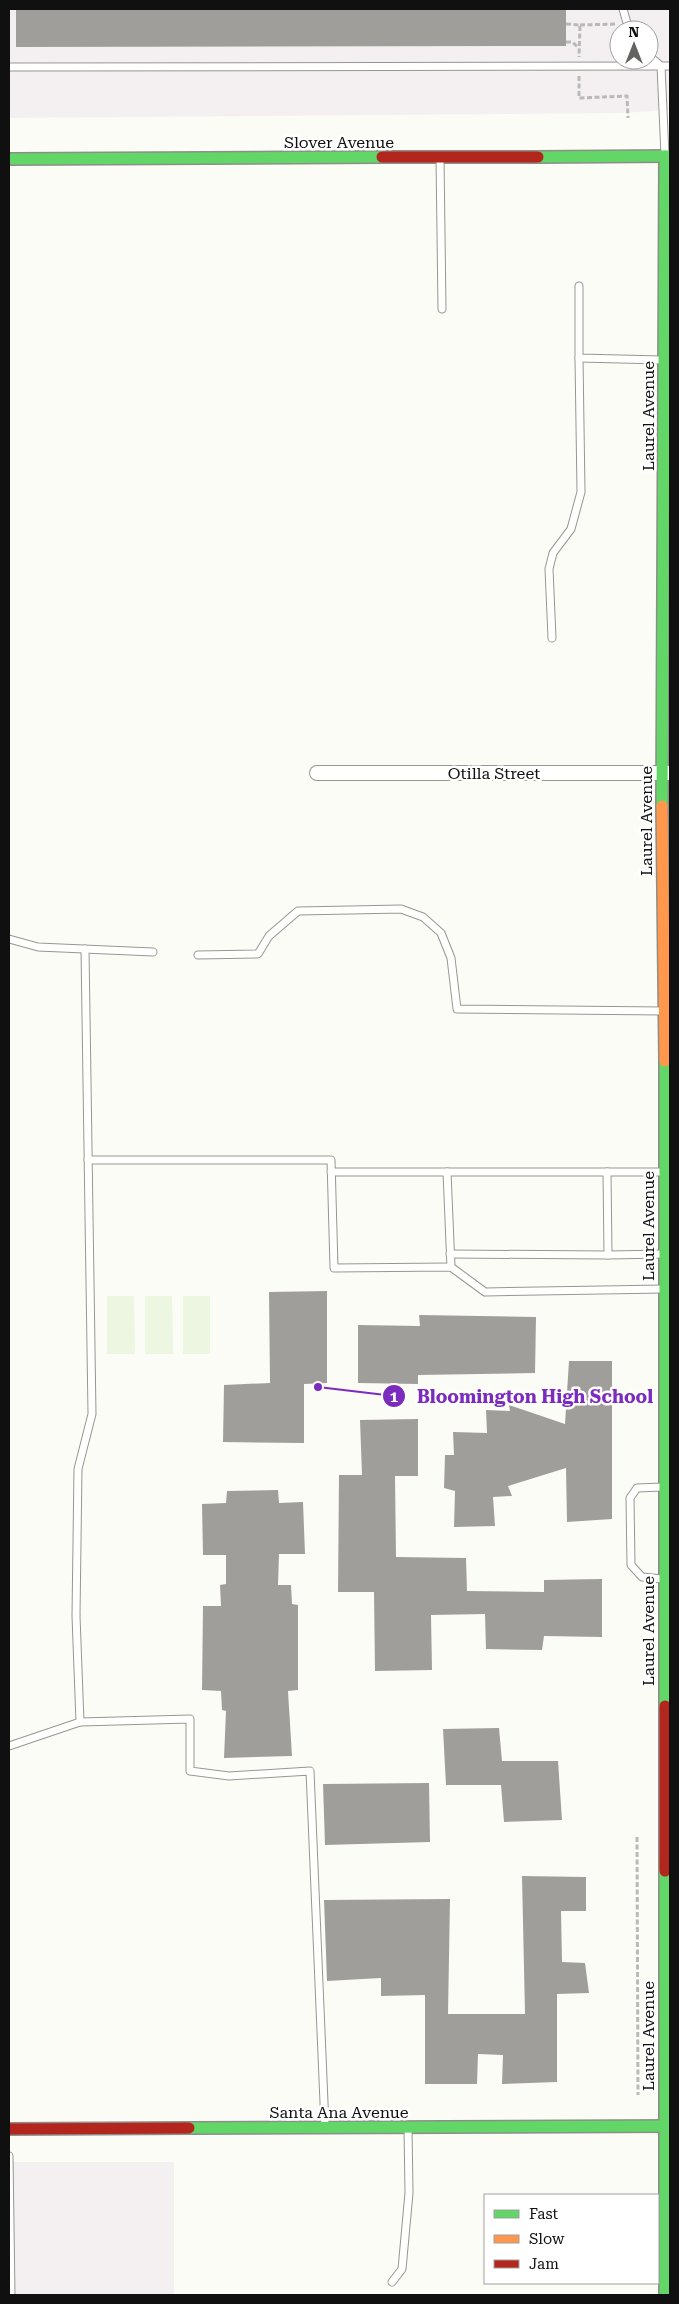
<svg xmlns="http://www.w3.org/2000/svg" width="679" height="2304" font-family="'Roboto Serif',serif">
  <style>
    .industrial { fill: #f4eff1; fill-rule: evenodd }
    .pitch { fill: #ecf6e0 }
    .building { fill: #a09e9b }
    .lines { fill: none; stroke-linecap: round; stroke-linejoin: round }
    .lane-casing { stroke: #969694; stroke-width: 9 }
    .street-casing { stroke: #969694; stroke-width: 16 }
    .fast-casing { stroke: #8d8d8a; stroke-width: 14 }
    .slow-casing { stroke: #8d8d8a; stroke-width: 14 }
    .jam-casing { stroke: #8d8d8a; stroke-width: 14 }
    .path { stroke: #b9b9b8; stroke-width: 3; stroke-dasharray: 5 2.5; stroke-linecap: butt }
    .lane { stroke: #fffffe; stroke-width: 7 }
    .street { stroke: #fffffe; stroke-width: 14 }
    .fast { stroke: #63d668; stroke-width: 11 }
    .slow { stroke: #ff974d; stroke-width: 11 }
    .jam { stroke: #b3261e; stroke-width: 11 }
    .labels { text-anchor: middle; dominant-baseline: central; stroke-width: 5; stroke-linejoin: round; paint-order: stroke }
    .street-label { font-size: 16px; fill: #101010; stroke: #fff }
    .leader { fill: none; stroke: #7b2cbf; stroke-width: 2 }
    .callout-dot { fill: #7b2cbf; stroke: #fff; stroke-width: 2 }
    .mark-label { font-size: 15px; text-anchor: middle; font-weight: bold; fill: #fff }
    .callout-label { font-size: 18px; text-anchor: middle; font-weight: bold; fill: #7b2cbf; stroke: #fff; stroke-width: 5; stroke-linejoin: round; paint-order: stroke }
  </style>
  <rect width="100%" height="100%" fill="#fcfcf6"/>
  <g class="industrial">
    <path d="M9,9H670V110L623,113L9,118ZM619,30H649V60H619Z"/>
    <rect x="9" y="2162" width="165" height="133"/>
  </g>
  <g class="pitch">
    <path d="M107,1296H134L135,1354H107Z"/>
    <path d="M145,1296H172L173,1354H145Z"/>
    <rect x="183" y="1296" width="27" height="58"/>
  </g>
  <g class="building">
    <path d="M16,9H566V46L16,47Z"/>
    <path d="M327,1291V1383L304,1384V1443L223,1442L224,1385L270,1383L269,1292Z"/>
    <path d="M419,1315L536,1317L535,1373L418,1375V1384L358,1383V1325L420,1326Z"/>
    <path d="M569,1361H612V1519L567,1522L566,1468L508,1486L512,1496L493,1497L495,1526L454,1527L455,1491L444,1488L445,1455H454L453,1432L487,1433L486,1410L510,1411L509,1405L565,1424Z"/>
    <path d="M418,1419V1476H395L396,1557L466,1558L467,1591L544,1592V1580L602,1579V1637L544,1636L542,1650L486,1649L485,1614L431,1615L432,1670L375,1671L374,1592H338L339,1475H362L360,1420Z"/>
    <path d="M278,1490L279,1503L303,1502L305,1554H279L278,1585H291L292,1604L298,1605V1690L288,1691L292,1756L224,1758L226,1711L222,1710L221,1691L202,1690L203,1606H221L220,1585L226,1584V1555H203L202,1504L226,1503L227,1491Z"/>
    <path d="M499,1728L502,1761H558L562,1820L504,1822L501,1785H446L443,1729Z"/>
    <path d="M429,1783L430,1842L325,1845L323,1784Z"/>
    <path d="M522,1876L586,1877V1911H561L562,1962L585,1963L589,1993L557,1994V2082L502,2084L503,2055L478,2054L477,2084H425V1995L381,1996V1978L327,1981L324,1900L450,1899L448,2014H525Z"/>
  </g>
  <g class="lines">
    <g class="lane-casing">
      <g id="lane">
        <path d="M623,9L629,30"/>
        <path d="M649,56L661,66L665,155"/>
        <path d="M9,67L670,66"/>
        <path d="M440,158L442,309"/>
        <path d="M579,286V358L661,360"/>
        <path d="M552,638L549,569L553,553L571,529L581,492L579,358"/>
        <path d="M9,939L38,947L153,952"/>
        <path d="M85,949L92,1414L78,1469L76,1616L80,1722L190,1719V1771L229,1776L310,1771L325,2126"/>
        <path d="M198,955L258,954L269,936L298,911L401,909L423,917L441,933L451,958L457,1009L664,1011"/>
        <path d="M88,1160H331L334,1268L451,1267L485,1292L664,1289"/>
        <path d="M331,1172H663"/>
        <path d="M447,1172L451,1267"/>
        <path d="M607,1172L608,1255L664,1254"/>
        <path d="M450,1254L608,1255"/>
        <path d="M662,1487L637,1488L630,1498L631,1565L642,1577L663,1579"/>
        <path d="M9,1746L80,1722"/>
        <path d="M9,2156L11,2295"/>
        <path d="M392,2282L402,2269L409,2193L408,2128"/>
      </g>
    </g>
    <g class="street-casing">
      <path id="street" d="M317,773H670"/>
    </g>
    <g class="fast-casing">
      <g id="fast">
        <path d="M538,157L670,156"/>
        <path d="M9,159L382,157"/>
        <path d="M662,806L665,156"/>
        <path d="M665,1061V1706"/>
        <path d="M665,1871V2295"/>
        <path d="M189,2128L670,2126"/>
      </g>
    </g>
    <g class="slow-casing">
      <path id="slow" d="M662,806L665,1061"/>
    </g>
    <g class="jam-casing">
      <g id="jam">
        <path d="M382,157H538"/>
        <path d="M665,1706V1871"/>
        <path d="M9,2129L189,2128"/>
      </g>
    </g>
    <g class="path">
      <path d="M566,24L580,25L579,57"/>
      <path d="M580,25L617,24"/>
      <path d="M566,42H572L579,48"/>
      <path d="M579,76V98L627,96L628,118"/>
      <path d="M637,1837L638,2095"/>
    </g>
    <use href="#lane" class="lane"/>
    <use href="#street" class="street"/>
    <use href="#fast" class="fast"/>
    <use href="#slow" class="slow"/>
    <use href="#jam" class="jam"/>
  </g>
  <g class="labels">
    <g class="street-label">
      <text x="339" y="142">Slover Avenue</text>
      <text transform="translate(648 416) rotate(-90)">Laurel Avenue</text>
      <text x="494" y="773">Otilla Street</text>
      <text transform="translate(646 821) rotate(-90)">Laurel Avenue</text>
      <text transform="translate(648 1226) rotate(-90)">Laurel Avenue</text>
      <text transform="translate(648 1631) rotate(-90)">Laurel Avenue</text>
      <text transform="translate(648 2036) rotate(-90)">Laurel Avenue</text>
      <text x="339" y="2112">Santa Ana Avenue</text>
    </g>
  </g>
  <path class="leader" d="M318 1387L394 1396"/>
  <g class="callout-dot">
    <circle cx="318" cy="1387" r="5"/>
    <circle cx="394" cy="1396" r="12"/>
  </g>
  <g class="mark-label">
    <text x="394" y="1402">1</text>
  </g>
  <g class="callout-label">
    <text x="535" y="1403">Bloomington High School</text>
  </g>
  <rect width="679" height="2304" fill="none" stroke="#101010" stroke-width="20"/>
  <rect x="484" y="2194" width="175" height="90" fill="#ffffff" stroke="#9f9f9f"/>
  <rect x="494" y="2210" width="25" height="8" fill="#63d668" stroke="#9f9f9f"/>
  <text x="529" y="2219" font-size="15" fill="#101010">Fast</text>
  <rect x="494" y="2235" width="25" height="8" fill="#ff974d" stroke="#9f9f9f"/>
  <text x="529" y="2244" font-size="15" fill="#101010">Slow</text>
  <rect x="494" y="2260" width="25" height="8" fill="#b3261e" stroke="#9f9f9f"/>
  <text x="529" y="2269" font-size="15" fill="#101010">Jam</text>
  <g transform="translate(634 45)"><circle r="24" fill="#ffffff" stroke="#9f9f9f"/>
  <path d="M0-4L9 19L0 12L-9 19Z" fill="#636360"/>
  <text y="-8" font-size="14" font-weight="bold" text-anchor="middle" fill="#101010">N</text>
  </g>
</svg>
